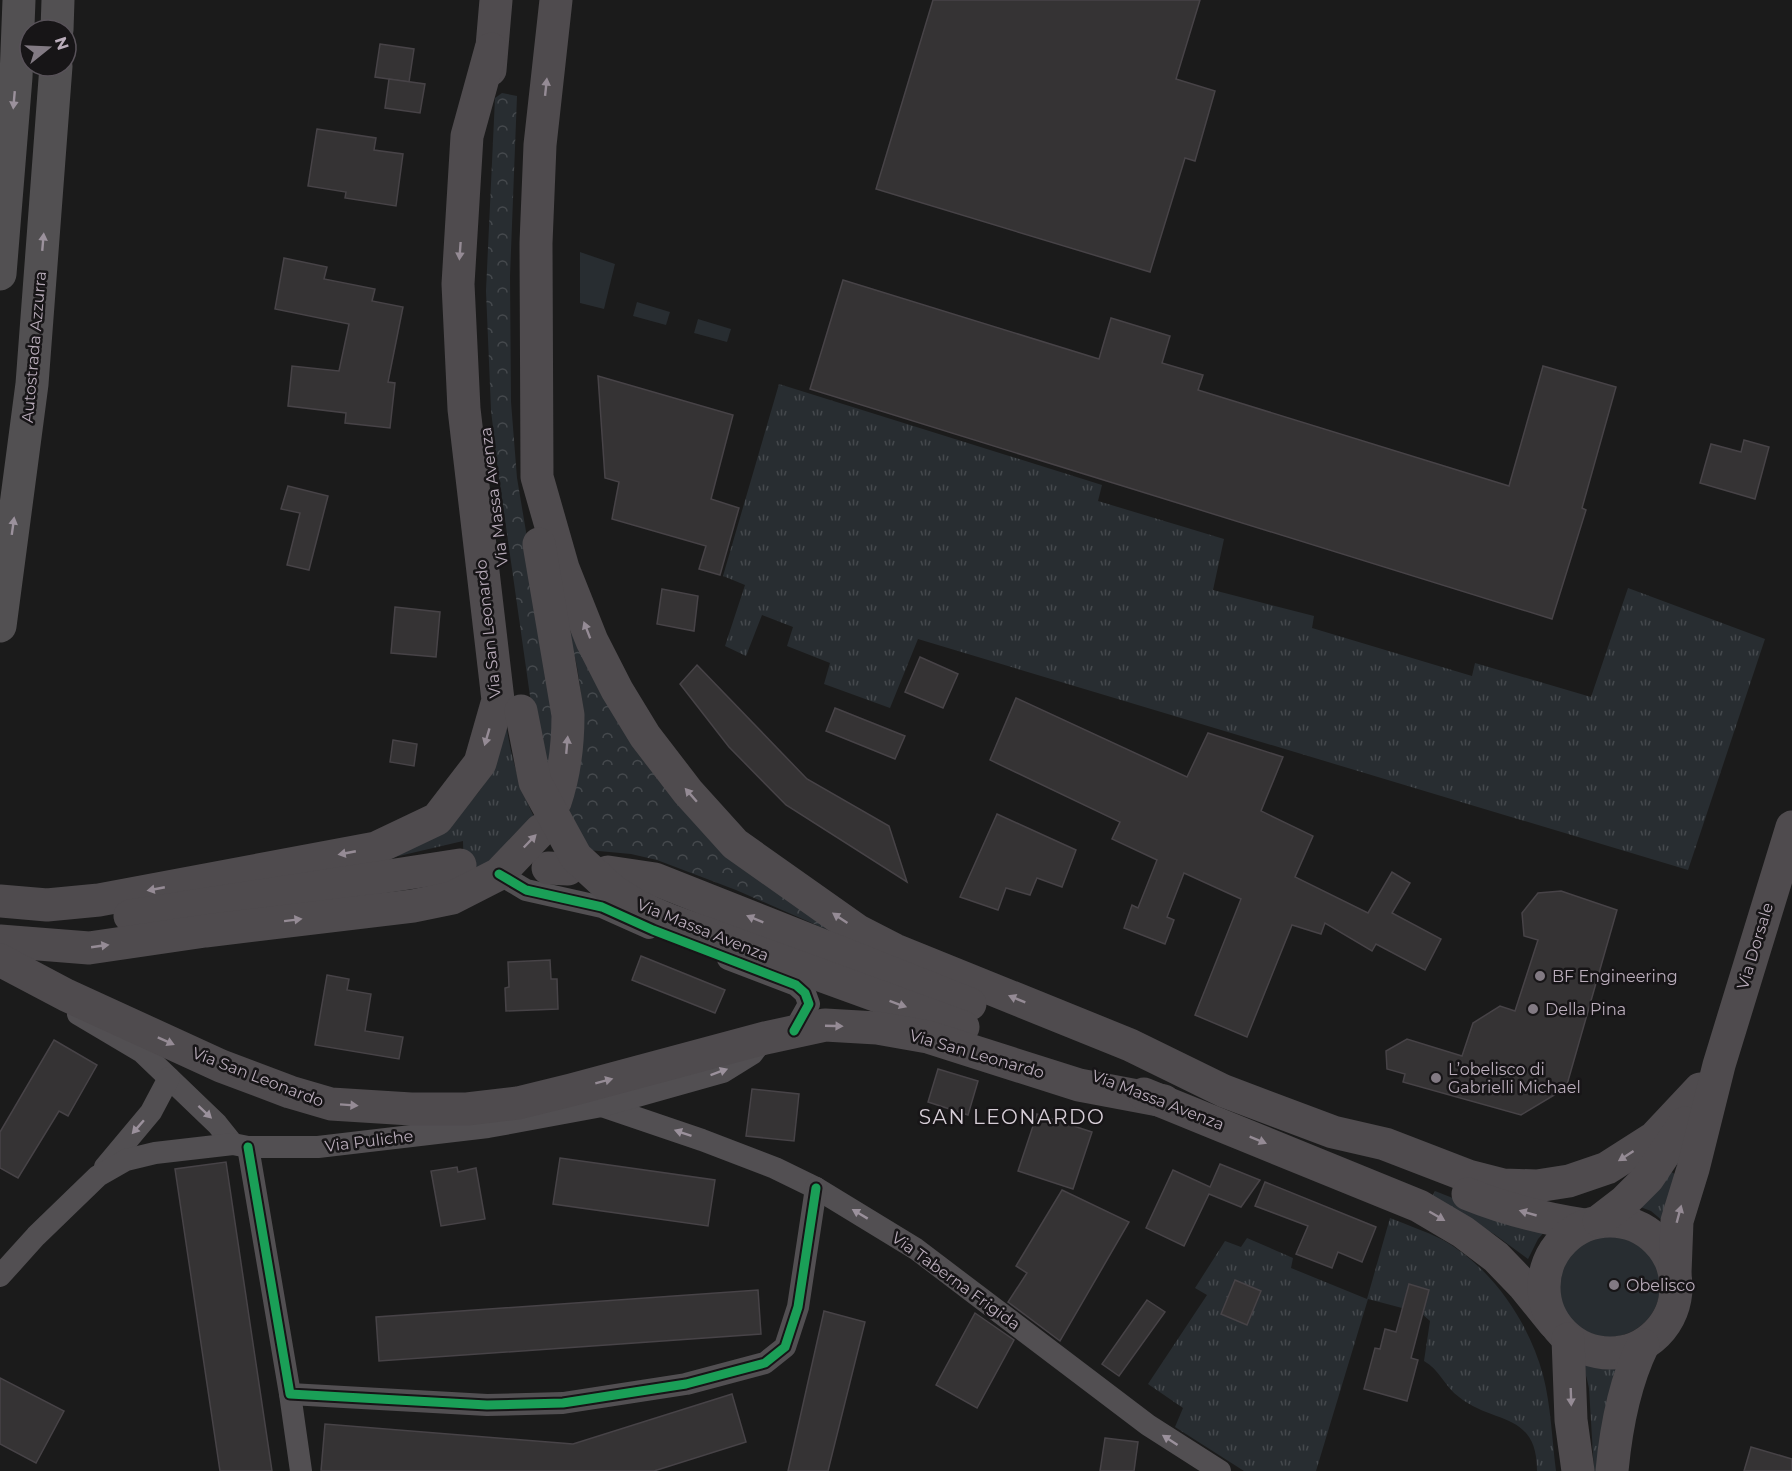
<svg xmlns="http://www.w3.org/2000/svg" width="1792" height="1471" font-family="Montserrat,sans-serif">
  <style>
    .grass { fill: url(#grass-tufts) }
    .forest { fill: url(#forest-crowns) }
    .green { fill: #282d31 }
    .building { fill: #353334; stroke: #474347; stroke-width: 1.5 }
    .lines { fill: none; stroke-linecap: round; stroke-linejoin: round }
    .minor { stroke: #524f52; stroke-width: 22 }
    .secondary { stroke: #4f4b4e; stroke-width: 33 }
    .motorway { stroke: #525052; stroke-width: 33 }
    .secondary-bridge { stroke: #4f4b4e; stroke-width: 33 }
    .cycleway-casing { stroke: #171517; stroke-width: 13 }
    .cycleway { stroke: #1a9f57; stroke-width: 9 }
    .oneway { fill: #958b95 }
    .oneway2 { fill: #9b919c }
    .poi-dot { fill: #827a83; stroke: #171517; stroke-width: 2 }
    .labels { text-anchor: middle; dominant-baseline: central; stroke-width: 5; stroke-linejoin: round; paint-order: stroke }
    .street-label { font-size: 16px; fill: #baadbb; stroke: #171517 }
    .poi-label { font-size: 16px; fill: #baadbb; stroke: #171517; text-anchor: start }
    .quarter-label { font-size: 20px; letter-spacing: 1.5px; fill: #d7ced7; stroke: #171517 }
  </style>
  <defs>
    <pattern id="grass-tufts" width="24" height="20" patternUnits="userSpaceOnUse" patternTransform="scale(1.5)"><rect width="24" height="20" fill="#282d31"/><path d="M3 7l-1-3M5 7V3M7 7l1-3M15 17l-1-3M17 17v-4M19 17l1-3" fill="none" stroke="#45494d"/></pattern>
    <pattern id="forest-crowns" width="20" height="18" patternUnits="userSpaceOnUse" patternTransform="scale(1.5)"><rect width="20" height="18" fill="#282d31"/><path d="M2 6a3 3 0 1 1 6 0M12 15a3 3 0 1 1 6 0" fill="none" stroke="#45494d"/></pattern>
  </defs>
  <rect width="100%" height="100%" fill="#1b1b1b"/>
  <g class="grass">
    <path d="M779,384L1102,485L1098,501L1224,539L1213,590L1314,616L1312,628L1472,676L1475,663L1591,697L1628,588L1765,639L1688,870L918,639L890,708L824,684L830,663L787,646L793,627L762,615L746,656L725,646L745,585L723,576Z"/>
    <path d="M505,717C510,753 518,784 534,817L514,843L464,880L463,841L386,859C426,834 475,813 493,767C498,751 501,734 505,717Z"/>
    <path d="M1668,1170L1678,1176L1664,1222L1651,1211L1635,1205Z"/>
    <path d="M1435,1191L1488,1212L1548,1228L1538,1239L1528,1259L1494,1234L1431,1199Z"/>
    <path d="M1390,1218C1407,1225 1425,1231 1441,1239C1491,1266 1529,1322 1543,1375C1551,1406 1552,1440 1556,1471H1537C1537,1411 1494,1425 1459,1397C1445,1387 1439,1369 1424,1361L1430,1321L1421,1313L1368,1299L1316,1471H1244L1175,1427L1183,1408L1148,1384L1207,1295L1195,1288L1225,1241L1241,1247L1247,1238L1293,1258L1291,1268L1367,1299Z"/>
    <path d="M1583,1363L1606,1369L1621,1368L1602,1471H1594L1589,1388Z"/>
  </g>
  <g class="forest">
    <path d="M502,93L517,96L510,276L511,402L517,478L538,603L555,694L550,785L531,703L497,463L491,410L486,291L495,98Z"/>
    <path d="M564,623L583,649L635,744L871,949L736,890L657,860L631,854L588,850L567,821C579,772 587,723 578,673C576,656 569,639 564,623Z"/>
  </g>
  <g class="green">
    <path d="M580,252L615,264L604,309L580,303Z"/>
    <path d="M637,302L670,312L666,325L633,316Z"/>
    <path d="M698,319L731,329L727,342L694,333Z"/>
    <circle cx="1609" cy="1286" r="51"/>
  </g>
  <g class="building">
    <path d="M933,0H1200L1176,79L1215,91L1195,161L1185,158L1150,272L876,189Z"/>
    <path d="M380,44L414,49L409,82L375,77Z"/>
    <path d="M389,79L425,84L420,113L385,108Z"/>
    <path d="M317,129L376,138L374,150L403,154L396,206L345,198L346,192L308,186Z"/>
    <path d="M284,258L327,267L324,279L375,289L372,301L403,307L388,382L395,383L390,428L345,423L346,413L288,406L292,366L339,371L349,324L275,309Z"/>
    <path d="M843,280L1099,359L1111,318L1170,336L1162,363L1203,375L1198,390L1509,486L1543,366L1616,387L1582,508L1586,510L1552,619L810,389Z"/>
    <path d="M598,376L733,415L711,499L739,508L720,575L699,569L706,546L612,519L619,482L605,478Z"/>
    <path d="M1744,440L1769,447L1755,499L1700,483L1711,444L1741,452Z"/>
    <path d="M288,486L328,496L309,570L287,565L300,513L281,509Z"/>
    <path d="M662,589L698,596L694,631L657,624Z"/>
    <path d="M395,607L440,612L436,657L391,653Z"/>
    <path d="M920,657L958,674L943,708L905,692Z"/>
    <path d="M697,665L807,779L889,826L907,882L786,805L729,747L680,684Z"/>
    <path d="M1016,698L1187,777L1208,733L1283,757L1261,811L1313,836L1295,877L1368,913L1392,872L1410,883L1392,913L1441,939L1425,970L1376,944L1372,951L1325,923L1321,934L1292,925L1247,1037L1195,1015L1241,899L1184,873L1167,917L1174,920L1165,944L1124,928L1132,905L1138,908L1157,860L1112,839L1120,822L990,760Z"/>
    <path d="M835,708L905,736L895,759L826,731Z"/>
    <path d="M393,740L417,744L414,766L390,762Z"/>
    <path d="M997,814L1076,850L1062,887L1037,878L1030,895L1006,888L998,910L960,897Z"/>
    <path d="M1561,891L1617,910L1566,1088L1521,1115L1403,1082L1405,1074L1387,1069L1386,1051L1407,1039L1462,1056L1473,1023L1500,1006L1515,1011L1538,940L1524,936L1522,913L1538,893Z"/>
    <path d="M641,956L725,990L715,1013L632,980Z"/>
    <path d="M550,960L551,979H557L558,1009L506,1011L505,988L509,987L508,962Z"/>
    <path d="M327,975L349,979L347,990L371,994L365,1031L403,1037L399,1059L315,1045Z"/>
    <path d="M54,1040L97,1065L68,1116L59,1111L18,1178L0,1168V1132Z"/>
    <path d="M938,1069L978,1081L968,1115L928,1102Z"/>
    <path d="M752,1089L799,1094L794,1141L746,1136Z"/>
    <path d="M1037,1114L1092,1132L1073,1189L1018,1171Z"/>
    <path d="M560,1158L715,1180L708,1226L553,1204Z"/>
    <path d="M226,1162L272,1471H220L175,1169Z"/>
    <path d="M1220,1164L1260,1180L1241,1207L1209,1194L1184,1246L1146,1228L1173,1170L1210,1187Z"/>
    <path d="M457,1167L458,1172L476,1168L485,1219L441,1226L431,1171Z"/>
    <path d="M1265,1182L1376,1227L1362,1262L1338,1252L1332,1268L1296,1254L1308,1226L1255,1206Z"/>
    <path d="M1062,1190L1129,1222L1060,1341L1008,1302L1027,1273L1016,1266Z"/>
    <path d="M1235,1280L1261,1291L1247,1325L1221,1314Z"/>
    <path d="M1409,1284L1429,1290L1411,1358L1418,1360L1407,1401L1364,1389L1375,1348L1380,1349L1385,1329L1396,1332Z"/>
    <path d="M758,1290L761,1334L379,1361L376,1317Z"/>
    <path d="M1147,1300L1165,1312L1119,1376L1102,1364Z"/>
    <path d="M824,1311L865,1322L828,1471H788Z"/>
    <path d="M975,1313L1014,1340L977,1408L936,1385Z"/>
    <path d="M0,1378L64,1411L36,1463L0,1444Z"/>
    <path d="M732,1394L746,1442L654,1471H321L325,1424L573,1444Z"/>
    <path d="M1105,1438L1138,1442L1134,1471H1100Z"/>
    <path d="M1751,1447L1792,1459V1471H1744Z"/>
  </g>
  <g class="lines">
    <g class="minor">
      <path d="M499,874L526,890L602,907L649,928"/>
      <path d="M728,959L796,985L805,993L809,1004L794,1031"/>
      <path d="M78,1014L142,1052L217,1124L233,1144"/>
      <path d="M602,1106L702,1140L775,1168L816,1188L916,1249L1148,1425L1220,1471"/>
      <path d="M248,1147L290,1394L487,1405L563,1403L686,1384L765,1363L785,1347L798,1307L816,1188"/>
      <path d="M105,1167L151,1112L169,1078"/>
      <path d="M0,1276L36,1236L98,1176L126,1160L155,1153L233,1144L248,1147H318L488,1127L602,1106L723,1072L752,1054L762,1041"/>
      <path d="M290,1394L301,1471"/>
    </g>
    <g class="secondary">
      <path d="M556,0L540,145L536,243L537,477L563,568L592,641L617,690L645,736L688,792L735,844L858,931L895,950L1130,1045L1224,1091L1333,1132L1385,1144L1468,1176L1503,1185L1537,1186L1569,1181L1607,1168L1654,1138L1700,1089"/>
      <path d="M490,70L496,0"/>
      <path d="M539,544L568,715C568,745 565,773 555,802"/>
      <path d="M548,868L568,869"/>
      <path d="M608,872L655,879L970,1004"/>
      <path d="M0,901L47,905L99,900L376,848L437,819L480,763L498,700L464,409L458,284L467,136L491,49"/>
      <path d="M130,916L460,865"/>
      <path d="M666,919L963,1027"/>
      <path d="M0,941L89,948L205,931L413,906L452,898L499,874L541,830"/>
      <path d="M0,960L66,995L221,1066L290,1092L331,1104L411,1109H467L518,1103L571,1090L765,1038L825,1025L877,1028L928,1037L1079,1085L1164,1101"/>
      <path d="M1144,1094L1419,1206L1463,1232L1496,1257L1524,1286L1554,1323"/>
      <path d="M1468,1194C1505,1209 1545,1219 1585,1225"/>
      <circle cx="1610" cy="1287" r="66"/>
      <path d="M1599,1221L1625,1201L1648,1178L1685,1123"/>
      <path d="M1675,1273L1677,1221L1693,1169L1719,1065L1792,827"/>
      <path d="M1568,1339L1571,1420L1578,1471"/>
      <path d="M1612,1471C1616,1428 1624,1384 1643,1345"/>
    </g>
    <g class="motorway">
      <path d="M57,30L58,0"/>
      <path d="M0,274L16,77L19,0"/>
      <path d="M0,626L32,384L56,66"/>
    </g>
    <path class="secondary-bridge" d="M521,711L535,782L576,857L613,891L637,906L666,919"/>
    <g class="cycleway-casing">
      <g id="cycleway">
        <path d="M499,874L526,890L602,907L653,930L796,985L805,993L809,1004L794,1031"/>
        <path d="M248,1147L290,1394L487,1405L563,1403L686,1384L765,1363L785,1347L798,1307L816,1188"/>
      </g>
    </g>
    <use href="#cycleway" class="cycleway"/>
  </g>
  <defs><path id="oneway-solid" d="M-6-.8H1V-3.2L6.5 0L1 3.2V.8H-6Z" transform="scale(1.5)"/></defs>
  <g class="oneway">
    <use href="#oneway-solid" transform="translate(546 87) rotate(-84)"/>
    <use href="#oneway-solid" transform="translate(460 251) rotate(94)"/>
    <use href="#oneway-solid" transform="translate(587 630) rotate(-111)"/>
    <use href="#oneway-solid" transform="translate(487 737) rotate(106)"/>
    <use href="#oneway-solid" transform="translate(567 745) rotate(-85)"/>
    <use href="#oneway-solid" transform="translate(691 795) rotate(-131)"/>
    <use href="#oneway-solid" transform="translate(530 841) rotate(-46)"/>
    <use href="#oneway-solid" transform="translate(347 853) rotate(169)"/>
    <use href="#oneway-solid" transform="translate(156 889) rotate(169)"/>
    <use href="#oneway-solid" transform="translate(840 918) rotate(-146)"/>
    <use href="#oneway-solid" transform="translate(755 919) rotate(-158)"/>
    <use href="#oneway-solid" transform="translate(293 920) rotate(-7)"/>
    <use href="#oneway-solid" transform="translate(100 946) rotate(-8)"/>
    <use href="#oneway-solid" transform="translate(1017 999) rotate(-158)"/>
    <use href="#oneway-solid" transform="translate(898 1004) rotate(20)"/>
    <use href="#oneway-solid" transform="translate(834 1026) rotate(2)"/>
    <use href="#oneway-solid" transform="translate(166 1041) rotate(24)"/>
    <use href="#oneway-solid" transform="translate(604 1081) rotate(-15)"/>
    <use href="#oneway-solid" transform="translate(349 1105) rotate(4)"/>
    <use href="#oneway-solid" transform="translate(1258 1140) rotate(22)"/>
    <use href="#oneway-solid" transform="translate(1626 1156) rotate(147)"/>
    <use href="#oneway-solid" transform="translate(1528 1213) rotate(-164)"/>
    <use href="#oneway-solid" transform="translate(1679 1214) rotate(-75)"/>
    <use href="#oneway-solid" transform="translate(1437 1216) rotate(30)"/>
    <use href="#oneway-solid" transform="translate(1571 1397) rotate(88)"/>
  </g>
  <g class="oneway2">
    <use href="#oneway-solid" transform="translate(14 100) rotate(95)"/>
    <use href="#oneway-solid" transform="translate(43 242) rotate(-85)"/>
    <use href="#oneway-solid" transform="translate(13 526) rotate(-82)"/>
    <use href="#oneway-solid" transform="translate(719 1072) rotate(-20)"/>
    <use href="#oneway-solid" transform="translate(205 1112) rotate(43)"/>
    <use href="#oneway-solid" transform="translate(138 1127) rotate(131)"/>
    <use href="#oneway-solid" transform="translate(683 1133) rotate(-161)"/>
    <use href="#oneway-solid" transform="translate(860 1214) rotate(-149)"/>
    <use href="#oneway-solid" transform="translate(1170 1440) rotate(-147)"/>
  </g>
  <g class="poi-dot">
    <circle cx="1540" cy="976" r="6"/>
    <circle cx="1533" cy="1009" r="6"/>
    <circle cx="1436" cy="1078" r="6"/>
    <circle cx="1614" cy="1285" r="6"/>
  </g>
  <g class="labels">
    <g class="street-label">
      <text transform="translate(34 347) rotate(-85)">Autostrada Azzurra</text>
      <text transform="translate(494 497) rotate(-97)">Via Massa Avenza</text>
      <text transform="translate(488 629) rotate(-96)">Via San Leonardo</text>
      <text transform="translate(703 930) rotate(22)">Via Massa Avenza</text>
      <text transform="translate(1755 946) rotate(-73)">Via Dorsale</text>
      <text transform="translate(977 1054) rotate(16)">Via San Leonardo</text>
      <text transform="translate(258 1077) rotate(21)">Via San Leonardo</text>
      <text transform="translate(1158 1100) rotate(21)">Via Massa Avenza</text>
      <text transform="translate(369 1141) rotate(-7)">Via Puliche</text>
      <text transform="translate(956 1281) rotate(36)">Via Taberna Frigida</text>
    </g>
    <g class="poi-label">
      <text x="1552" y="976">BF Engineering</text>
      <text x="1545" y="1009">Della Pina</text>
      <text x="1448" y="1069">L’obelisco di<tspan x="1448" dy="18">Gabrielli Michael</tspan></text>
      <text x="1626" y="1285">Obelisco</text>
    </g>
    <g class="quarter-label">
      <text x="1012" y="1117">SAN LEONARDO</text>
    </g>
  </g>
  <g transform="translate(48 48) rotate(72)"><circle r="28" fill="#171517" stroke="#585259" stroke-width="1.5"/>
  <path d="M0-4.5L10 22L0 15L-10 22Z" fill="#827a83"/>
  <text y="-9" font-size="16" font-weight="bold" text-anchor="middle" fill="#baadbb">N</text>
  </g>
</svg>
